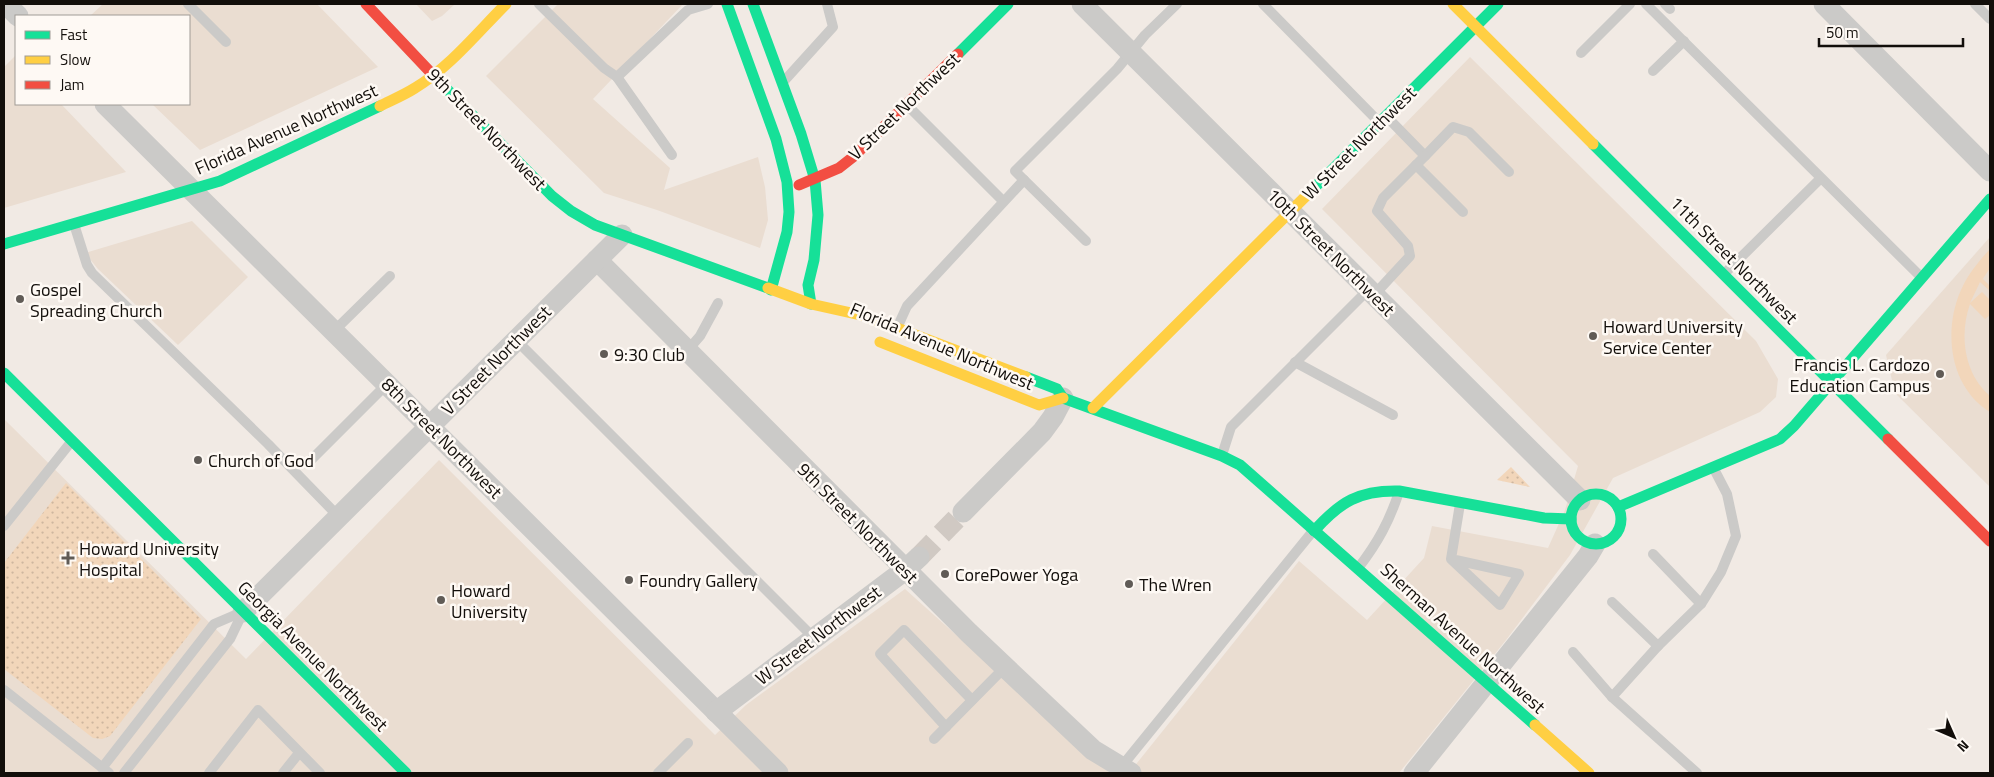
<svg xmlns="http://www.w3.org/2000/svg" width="1994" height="777" font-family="'Titillium Web',sans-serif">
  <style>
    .built { fill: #eaddd1 }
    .grass { fill: url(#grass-dots) }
    .garden { fill: #f2d6ba }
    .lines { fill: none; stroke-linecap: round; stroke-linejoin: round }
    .street-tunnel { stroke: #d0c9c3; stroke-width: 21; stroke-dasharray: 21 11; stroke-linecap: butt }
    .lane { stroke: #cbcac8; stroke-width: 10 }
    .street { stroke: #cbcac8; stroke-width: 21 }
    .fast { stroke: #16e098; stroke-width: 11 }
    .slow { stroke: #ffcf43; stroke-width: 11 }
    .jam { stroke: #f24e42; stroke-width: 11 }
    .poi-dot { fill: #605b56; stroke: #fef9f4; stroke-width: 2 }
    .labels { text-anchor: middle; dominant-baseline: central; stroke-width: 5; stroke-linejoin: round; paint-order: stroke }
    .street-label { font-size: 18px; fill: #120e0a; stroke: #fef9f4 }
    .poi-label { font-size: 18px; fill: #120e0a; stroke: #fef9f4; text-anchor: start }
  </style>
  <defs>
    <pattern id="grass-dots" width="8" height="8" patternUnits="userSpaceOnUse" patternTransform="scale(1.25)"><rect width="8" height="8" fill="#f2d6ba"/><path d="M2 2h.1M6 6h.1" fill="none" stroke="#ceb69f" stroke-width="1.8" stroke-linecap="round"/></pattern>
  </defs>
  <rect width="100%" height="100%" fill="#f1eae4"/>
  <g class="built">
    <path d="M103,4H317L378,67L200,150L152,104H189V16H90Z"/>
    <path d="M416,4H455L442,16L432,21Z"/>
    <path d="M558,4H683L593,99L670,168L664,190L758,157L765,187L768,220L760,248L657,210L604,193L486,76Z"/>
    <path d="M15,56L16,104H61L126,172L4,208V67Z"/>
    <path d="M1470,57L1756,341L1778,379L1776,397L1760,412L1613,478L1570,555L1506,640L1399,773H1129L1299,561L1367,620L1424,558L1432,526L1548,548L1565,510L1578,466L1322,209Z"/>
    <path d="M192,221L248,277L178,345L98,269L85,253Z"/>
    <path d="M1990,237V487L1895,393L1886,355Z"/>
    <path d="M4,419L246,659L439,460L715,735L746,705L905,589L1110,773H4Z"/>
  </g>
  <g class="grass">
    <path d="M1511,467L1530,487L1497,480Z"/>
    <path d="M66,483L201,619L110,736L102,739L93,738L4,669V563Z"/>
  </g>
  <path class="garden" d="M1990,249V268L1982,280L1983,279L1990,286V291L1980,282L1970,303L1982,292L1990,300V315L1985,319L1970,304C1959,335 1964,374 1990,396V412C1949,387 1943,330 1961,290C1968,274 1979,261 1990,249Z"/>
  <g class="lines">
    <path class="street-tunnel" d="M919,557L963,512"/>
    <g class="lane">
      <path d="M188,4L226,42"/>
      <path d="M539,4L604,68L617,77L688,10L708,4"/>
      <path d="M1263,4L1379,122"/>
      <path d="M1646,4L1921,277"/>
      <path d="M1665,4L1670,9"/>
      <path d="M1975,4L1990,19"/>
      <path d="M1581,53L1630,4"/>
      <path d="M1653,71L1684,41"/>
      <path d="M617,77L672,155"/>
      <path d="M785,80L833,27L827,4"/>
      <path d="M907,105L1003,201"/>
      <path d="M1387,117L1425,156L1453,127L1469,132L1509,172"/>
      <path d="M1416,165L1463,212"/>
      <path d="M74,224L87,265L92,273L268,444L339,517"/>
      <path d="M1086,241L1015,171L1117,69L1145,35L1177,4"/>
      <path d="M1725,273L1820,179"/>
      <path d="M1374,295L1410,256L1408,246L1377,211L1383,198L1425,156"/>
      <path d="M897,328L907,306L1024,180"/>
      <path d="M334,331L390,276"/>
      <path d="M516,340L814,638"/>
      <path d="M687,351L700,336L718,303"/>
      <path d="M1295,362L1393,415"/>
      <path d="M1222,455L1231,427L1369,289"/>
      <path d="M307,464L387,384"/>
      <path d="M4,526L71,442"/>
      <path d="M1653,554L1701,604"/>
      <path d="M1451,559L1519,574L1500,605L1451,559L1460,504"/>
      <path d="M1359,567C1378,542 1389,522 1399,492"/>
      <path d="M1612,602L1658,646"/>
      <path d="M1573,652L1612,697L1697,773"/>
      <path d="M4,690L109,773"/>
      <path d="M1612,697L1658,646L1701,604L1721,572L1736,536L1727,494L1714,469"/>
      <path d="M946,727L880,654L904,630L972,700"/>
      <path d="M934,739L1005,667"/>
      <path d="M1122,766L1313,531"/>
      <path d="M102,768L214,624L242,612"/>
      <path d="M124,773L230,639L242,614"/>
      <path d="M209,773L258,710L320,773"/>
      <path d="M283,773L299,753"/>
      <path d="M658,773L688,743"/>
    </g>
    <g class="street">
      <path d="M6,4L18,16"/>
      <path d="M1082,4L1580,500"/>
      <path d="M1824,4L1990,171"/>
      <path d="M105,104L778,773"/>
      <path d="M597,260L969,633L1093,750L1131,773"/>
      <path d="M963,512L1042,432L1053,417L1063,398"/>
      <path d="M243,612L622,235"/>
      <path d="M716,712L905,570L919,557"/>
      <path d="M1414,773L1588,556L1595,544"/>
    </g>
    <g class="fast">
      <path d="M727,4L776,139L787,182L789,212L787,232L771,290"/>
      <path d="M753,4L801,134L815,180L818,215L814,260L808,285L811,304"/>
      <path d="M958,54L1008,4"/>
      <path d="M433,75L552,196L571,211L595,225L768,288"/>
      <path d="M1593,144L1888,439"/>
      <path d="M1307,195L1498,4"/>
      <path d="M4,244L220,181L380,106"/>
      <path d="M4,373L406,773"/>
      <path d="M1026,377L1057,389L1063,398L1222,456L1240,465L1535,725"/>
      <circle cx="1596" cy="519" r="25"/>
      <path d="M1618,507L1780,439L1794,426L1990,199"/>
      <path d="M1314,531C1340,502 1359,490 1399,491L1544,518L1571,519"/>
    </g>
    <g class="slow">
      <path d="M1453,4L1593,144"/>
      <path d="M380,106C392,100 404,95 415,88C450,67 477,33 506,4"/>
      <path d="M768,288L811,304L865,316L1026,377"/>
      <path d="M880,342L1039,405L1063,398"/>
      <path d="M1093,408L1307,195"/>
      <path d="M1535,725L1589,773"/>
    </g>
    <g class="jam">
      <path d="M366,4L433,75"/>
      <path d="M799,185L839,168L853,157L958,54"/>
      <path d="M1888,439L1990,541"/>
    </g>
  </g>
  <g class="poi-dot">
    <circle cx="20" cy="299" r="5"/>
    <circle cx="1593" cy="336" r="5"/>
    <circle cx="604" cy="354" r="5"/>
    <circle cx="1940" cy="374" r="5"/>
    <circle cx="198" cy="460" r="5"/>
    <path d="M65.5 550.5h5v5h5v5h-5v5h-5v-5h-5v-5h5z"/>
    <circle cx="945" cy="574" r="5"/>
    <circle cx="629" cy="580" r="5"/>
    <circle cx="1129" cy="584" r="5"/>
    <circle cx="441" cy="600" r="5"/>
  </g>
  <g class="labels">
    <g class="street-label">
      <text transform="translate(904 106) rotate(-44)">V Street Northwest</text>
      <text transform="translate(286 129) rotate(-24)">Florida Avenue Northwest</text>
      <text transform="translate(487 129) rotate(46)">9th Street Northwest</text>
      <text transform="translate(1359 143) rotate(-45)">W Street Northwest</text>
      <text transform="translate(1331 252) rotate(45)">10th Street Northwest</text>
      <text transform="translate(1734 260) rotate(45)">11th Street Northwest</text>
      <text transform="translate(942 346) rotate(23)">Florida Avenue Northwest</text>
      <text transform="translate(496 360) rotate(-45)">V Street Northwest</text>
      <text transform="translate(442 438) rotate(45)">8th Street Northwest</text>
      <text transform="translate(858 523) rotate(45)">9th Street Northwest</text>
      <text transform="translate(818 635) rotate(-37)">W Street Northwest</text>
      <text transform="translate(1463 638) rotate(42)">Sherman Avenue Northwest</text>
      <text transform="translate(313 656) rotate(45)">Georgia Avenue Northwest</text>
    </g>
    <g class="poi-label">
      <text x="30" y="289">Gospel<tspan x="30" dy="21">Spreading Church</tspan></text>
      <text x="1603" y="326">Howard University<tspan x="1603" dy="21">Service Center</tspan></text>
      <text x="614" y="354">9:30 Club</text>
      <text x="1930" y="364" text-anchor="end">Francis L. Cardozo<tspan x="1930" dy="21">Education Campus</tspan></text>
      <text x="208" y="460">Church of God</text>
      <text x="79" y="548">Howard University<tspan x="79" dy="21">Hospital</tspan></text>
      <text x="955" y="574">CorePower Yoga</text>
      <text x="639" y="580">Foundry Gallery</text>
      <text x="1139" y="584">The Wren</text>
      <text x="451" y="590">Howard<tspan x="451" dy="21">University</tspan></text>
    </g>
  </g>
  <rect width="1994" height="777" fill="none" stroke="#120e0a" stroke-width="10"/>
  <rect x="15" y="15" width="175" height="90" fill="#fef9f4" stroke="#a09b96"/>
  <rect x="25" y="31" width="25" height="8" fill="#16e098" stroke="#a09b96"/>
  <text x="60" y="40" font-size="15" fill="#120e0a">Fast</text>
  <rect x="25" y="56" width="25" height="8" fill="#ffcf43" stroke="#a09b96"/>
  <text x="60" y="65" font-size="15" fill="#120e0a">Slow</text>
  <rect x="25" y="81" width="25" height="8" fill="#f24e42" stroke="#a09b96"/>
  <text x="60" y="90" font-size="15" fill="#120e0a">Jam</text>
  <g transform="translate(1954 737) rotate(135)" stroke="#fef9f4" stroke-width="4" paint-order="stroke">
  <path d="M0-4L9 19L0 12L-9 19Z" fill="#120e0a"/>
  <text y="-8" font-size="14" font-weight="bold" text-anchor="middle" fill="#120e0a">N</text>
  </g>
  <path d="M1819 38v8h144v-8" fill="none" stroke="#120e0a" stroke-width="2.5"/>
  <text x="1826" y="38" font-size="15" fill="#120e0a" stroke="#fef9f4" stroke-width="4" paint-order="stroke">50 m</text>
</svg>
